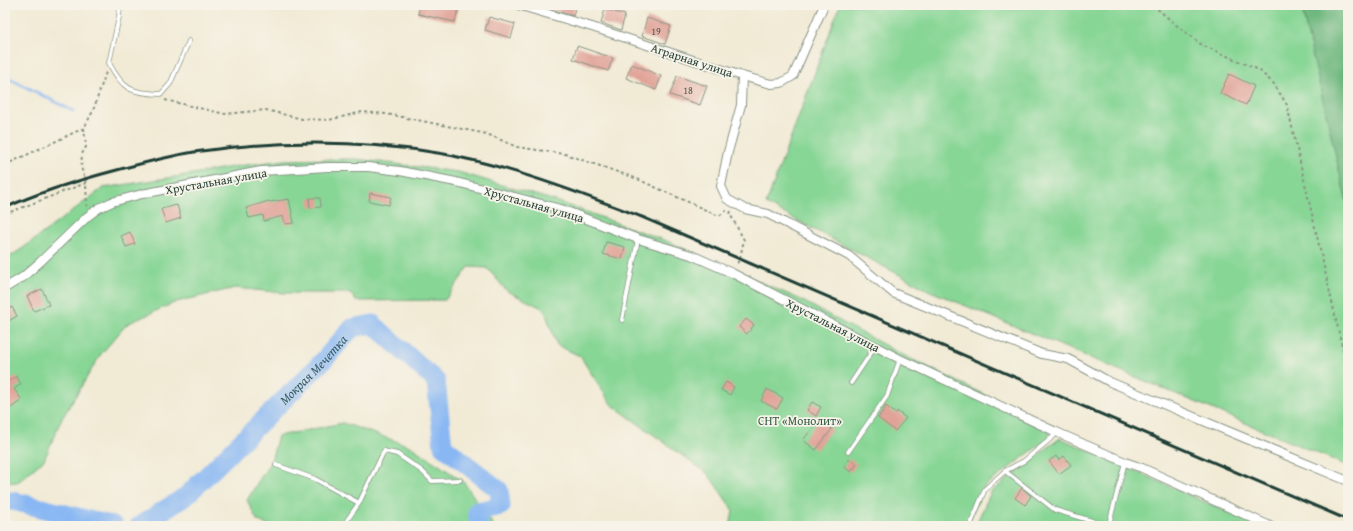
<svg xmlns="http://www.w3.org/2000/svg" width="1353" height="531" font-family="'Gentium Book Plus',serif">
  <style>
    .green { fill: #87d695; stroke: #538a64 }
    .forest { fill: #6db77e; stroke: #467a59 }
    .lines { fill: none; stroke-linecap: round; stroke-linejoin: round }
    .stream { stroke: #88b7f3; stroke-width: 3 }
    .river { stroke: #88b7f3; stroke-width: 19 }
    .building { fill: #e1a297 }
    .service-casing { stroke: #889484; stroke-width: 5.5 }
    .minor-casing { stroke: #889484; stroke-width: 10 }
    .path { stroke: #889484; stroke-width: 2; stroke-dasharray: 3 3; stroke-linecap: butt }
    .service { stroke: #fff; stroke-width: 4 }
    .minor { stroke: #fff; stroke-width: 8 }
    .rail { stroke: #1f3d34; stroke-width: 3 }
    .labels { text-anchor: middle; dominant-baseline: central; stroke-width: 3.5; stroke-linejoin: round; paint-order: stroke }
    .number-label { font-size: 10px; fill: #50564d }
    .street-label { font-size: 12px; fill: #1f3d34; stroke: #f7f3e8 }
    .park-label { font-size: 12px; fill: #345c47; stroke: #f7f3e8 }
    .water-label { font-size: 13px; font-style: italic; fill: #395c64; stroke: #f7f3e8 }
  </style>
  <rect width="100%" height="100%" fill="#f7f3e8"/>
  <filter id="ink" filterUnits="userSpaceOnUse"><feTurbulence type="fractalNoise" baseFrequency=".025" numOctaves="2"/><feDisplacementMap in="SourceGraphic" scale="8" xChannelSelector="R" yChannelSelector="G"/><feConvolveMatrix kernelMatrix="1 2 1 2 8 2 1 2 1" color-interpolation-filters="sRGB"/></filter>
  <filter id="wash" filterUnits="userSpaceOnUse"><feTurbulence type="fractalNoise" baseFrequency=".012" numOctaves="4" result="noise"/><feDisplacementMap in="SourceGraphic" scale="16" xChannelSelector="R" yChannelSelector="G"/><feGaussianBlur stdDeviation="0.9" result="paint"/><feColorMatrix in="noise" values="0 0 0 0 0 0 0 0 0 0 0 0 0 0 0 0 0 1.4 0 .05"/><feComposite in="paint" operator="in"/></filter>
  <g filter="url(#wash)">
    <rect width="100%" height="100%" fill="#f1ead5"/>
    <g class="green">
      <path d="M840,5H1301L1348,208V466L928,290L766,204Z"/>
      <path d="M356,159L458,172L559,202L669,242L799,299L897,352L1048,426L1050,437L984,487L967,526H730L733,510L708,474L611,404L580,356L557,345L544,309L507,291L487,268L469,267L445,300L356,301L350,293H285L235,288L176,302L127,324L101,354L61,420L44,460L18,482L5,483V260L23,248L103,188L181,176L238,166L285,160Z"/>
      <path d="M343,423L410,446L463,481L494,526H269L257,520L247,500L271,461L278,436Z"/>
      <path d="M1060,438L1260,526H975L991,492Z"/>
    </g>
    <path class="forest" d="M1301,5H1348V208Z"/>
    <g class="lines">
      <path class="stream" d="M5,76L73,111"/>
      <g class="river">
        <path d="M5,501H13L114,526"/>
        <path id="s1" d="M139,526L186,496L321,363L352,328L373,324L436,381L443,446L499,490L501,506L477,511L479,526"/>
      </g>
    </g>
    <g id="blocks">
      <g class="building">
        <path d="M420,5H451L459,7L455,22L418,14Z"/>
        <path d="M545,5H576L573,16L545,7Z"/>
        <path d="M605,9L625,15L621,30L601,23Z"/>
        <path d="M489,17L515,24L511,38L485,30Z"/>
        <path d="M647,18L671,26L665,44L642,36Z"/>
        <path d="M577,46L613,58L608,71L573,59Z"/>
        <path d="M632,64L661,76L656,90L626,78Z"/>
        <path d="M1229,74L1254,86L1246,105L1220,93Z"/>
        <path d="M677,76L707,86L700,105L670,95Z"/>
        <path d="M370,193L391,197L389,205L369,201Z"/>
        <path d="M309,198H320L321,207L310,208Z"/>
        <path d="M289,199L294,223L285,224L283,216L264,221L263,215L249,218L246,208L269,201L270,202Z"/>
        <path d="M177,205L181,218L166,223L161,209Z"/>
        <path d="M130,232L135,244L126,247L121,236Z"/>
        <path d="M606,242L625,247L622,259L603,254Z"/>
        <path d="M42,289L49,305L34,311L27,296Z"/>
        <path d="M12,307L17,316L5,323V311Z"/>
        <path d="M746,319L754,325L747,334L739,327Z"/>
        <path d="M5,376L9,381L16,376L21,384L14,389L22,400L5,412Z"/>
        <path d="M726,382L734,387L730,395L721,390Z"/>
        <path d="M767,389L783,398L777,409L761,401Z"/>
        <path d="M812,402L821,407L816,416L807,410Z"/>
        <path d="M886,406L896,414L897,411L906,418L895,431L878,418Z"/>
        <path d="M820,419L832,429L816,450L803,440Z"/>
        <path d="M1056,456L1059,460L1064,456L1071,465L1059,474L1049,461Z"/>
        <path d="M849,459L857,464L851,472L844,467Z"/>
        <path d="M1022,488L1031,496L1025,505L1015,498Z"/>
      </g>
    </g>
  </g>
  <g filter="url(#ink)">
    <use href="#blocks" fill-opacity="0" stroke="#889484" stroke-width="1"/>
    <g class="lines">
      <g class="service-casing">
        <g id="service">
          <path d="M120,5L119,17L109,63C123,90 131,93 161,94L170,84L189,41"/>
          <path d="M622,320L638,239"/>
          <path d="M851,383L875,347"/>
          <path d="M848,452L887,396L900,359"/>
          <path d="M276,465L315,479L359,503L343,526"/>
          <path d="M1005,471L1055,510L1092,521L1100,526"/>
          <path d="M359,503L384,451L397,454L422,471L432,481L460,480"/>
          <path d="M970,526L985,489L1005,471L1024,461L1054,436V431"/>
          <path d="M1110,526V520L1125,462"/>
        </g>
      </g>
      <g class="minor-casing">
        <g id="minor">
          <path d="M518,5L592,27L742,76L771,84L781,83L793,76L824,5"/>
          <path d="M742,76L741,105L728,152L721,186L727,199L745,209L768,214L849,256L893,293L1042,354L1068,359L1110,382L1348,481"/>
          <path d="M5,288L23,277L40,262L88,216L99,208L112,202L142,194L261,171L328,167H368L400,171L456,182L561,209L638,239L691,255L732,273L900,359L1054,431L1125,462L1142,468L1270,526"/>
        </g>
      </g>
      <g class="path">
        <path d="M1153,5L1176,25L1202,45L1259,70L1274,84L1287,105L1348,372"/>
        <path d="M165,100L225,114L266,110L302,119L329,120L362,112L387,114L487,134L517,147L565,154L635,178L719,216L727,210"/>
        <path d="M84,128L86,147L82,154L81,167L86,183L87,207"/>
        <path d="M5,165L84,128L93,111L106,72"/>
        <path d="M731,211L730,214L744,240L740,258L736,266"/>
        <path d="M5,214L86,183"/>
      </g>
      <use href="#service" class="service"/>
      <use href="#minor" class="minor"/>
      <path class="rail" d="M5,208C41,191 79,180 117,170C143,163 169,156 194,152C276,140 363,140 444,154C455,156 466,159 476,161C533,175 587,196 642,217L1348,520"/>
    </g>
  </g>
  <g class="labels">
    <g class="number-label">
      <text x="656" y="31">19</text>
      <text x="688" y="90">18</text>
    </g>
    <g class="street-label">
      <text transform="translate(692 60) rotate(18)">Аграрная улица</text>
      <text transform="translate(216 181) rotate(-10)">Хрустальная улица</text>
      <text transform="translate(534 204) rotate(16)">Хрустальная улица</text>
      <text transform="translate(833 325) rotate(27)">Хрустальная улица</text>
    </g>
    <g class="park-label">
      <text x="800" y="420">СНТ «Монолит»</text>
    </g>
    <g class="water-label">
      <text stroke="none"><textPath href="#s1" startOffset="235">Мокрая Мечетка</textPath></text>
    </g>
  </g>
  <rect width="1353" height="531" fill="none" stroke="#f7f3e8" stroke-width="20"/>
</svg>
